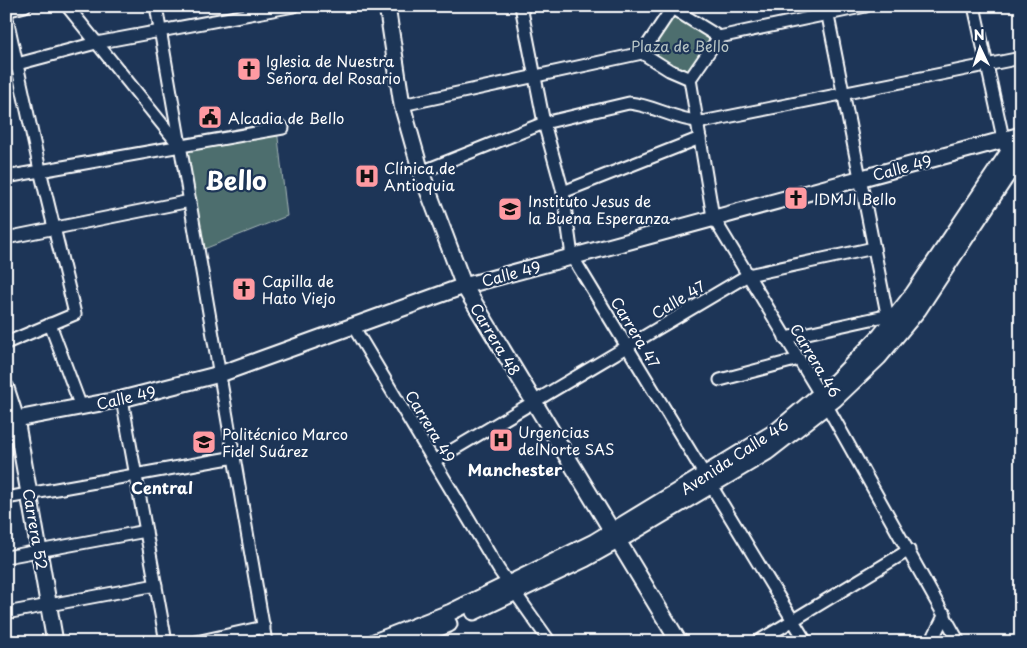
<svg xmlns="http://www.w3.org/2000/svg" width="1027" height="648" font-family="'Playpen Sans',sans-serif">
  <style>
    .green { fill: #4d6e6e; stroke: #a6b6b6 }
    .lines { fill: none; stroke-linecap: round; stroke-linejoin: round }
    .minor-casing { stroke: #fff; stroke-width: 15 }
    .major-casing { stroke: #fff; stroke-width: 19 }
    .minor { stroke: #1d3557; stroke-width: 11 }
    .major { stroke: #1d3557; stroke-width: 15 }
    .labels { text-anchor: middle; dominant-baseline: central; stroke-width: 4.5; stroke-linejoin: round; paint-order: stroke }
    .park-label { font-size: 15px; fill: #b8c5c5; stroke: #1d3557 }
    .poi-label { font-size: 15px; fill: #fff; stroke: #1d3557; text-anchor: start }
    .street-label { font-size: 15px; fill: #fff; stroke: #1d3557 }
    .neighbourhood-label { font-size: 16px; font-weight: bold; fill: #fff; stroke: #1d3557 }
    .town-label { font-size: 25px; font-weight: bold; fill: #fff; stroke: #1d3557 }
  </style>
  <rect width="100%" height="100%" fill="#1d3557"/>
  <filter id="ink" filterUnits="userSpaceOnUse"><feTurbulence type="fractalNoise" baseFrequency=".02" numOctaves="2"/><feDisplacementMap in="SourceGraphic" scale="10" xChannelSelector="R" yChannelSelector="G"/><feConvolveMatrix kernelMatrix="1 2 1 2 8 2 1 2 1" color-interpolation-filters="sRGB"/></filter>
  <g filter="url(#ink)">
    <g class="green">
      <path d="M673,13L715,38L688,75L647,51Z"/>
      <path d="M277,129L287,216L199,251L180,146Z"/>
    </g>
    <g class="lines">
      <g class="minor-casing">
        <g id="minor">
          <path d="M67,6L179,145"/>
          <path d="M156,6L266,642"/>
          <path d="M521,6L544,123L563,192L572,256L806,642"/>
          <path d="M826,6L889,324"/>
          <path d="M974,6L1005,147"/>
          <path d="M6,11L25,6"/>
          <path d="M6,14L40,170L75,314L6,343"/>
          <path d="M642,53L669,70L690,79L719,37L866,6"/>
          <path d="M6,67L96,43L294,6"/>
          <path d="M690,79L713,217L827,406L959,642"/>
          <path d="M402,105L642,53L672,8L719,37"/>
          <path d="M697,123L1021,58"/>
          <path d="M421,172L544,123L629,103C653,105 673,119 697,121"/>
          <path d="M6,177L283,128"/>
          <path d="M563,192L700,138"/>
          <path d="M6,238L190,201"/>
          <path d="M50,324L81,407"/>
          <path d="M353,326L499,570L550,642"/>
          <path d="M785,338L894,314"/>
          <path d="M720,380L799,359"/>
          <path d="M122,399L166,642"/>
          <path d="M434,461L748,275L874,248"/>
          <path d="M6,498L235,457"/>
          <path d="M6,557L146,531"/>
          <path d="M6,613L156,585"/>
          <path d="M196,642L264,627"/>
          <path d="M757,642L909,550"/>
          <path d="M931,642L945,614"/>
        </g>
      </g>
      <g class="major-casing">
        <g id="major">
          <path d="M387,6L402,105L421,172L464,286L679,642"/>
          <path d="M6,388L16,419L55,642"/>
          <path d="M6,421L122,399L220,374L464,286L1021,135"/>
          <path d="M474,612L585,559L626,536L767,452L835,399L879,357L918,310L1021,154"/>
          <path d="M374,642L451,612L594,542L778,430L837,380L880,336L913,294L1021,134"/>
          <path d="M405,642L449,624"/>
        </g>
      </g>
      <use href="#minor" class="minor"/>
      <use href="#major" class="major"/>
    </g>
  </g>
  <defs>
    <g id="church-square" transform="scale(1.25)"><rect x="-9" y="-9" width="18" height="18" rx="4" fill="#ff9aa2" stroke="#1d3557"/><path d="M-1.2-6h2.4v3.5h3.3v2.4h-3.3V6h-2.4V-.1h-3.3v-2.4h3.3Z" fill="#111"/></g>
    <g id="civic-square" transform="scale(1.25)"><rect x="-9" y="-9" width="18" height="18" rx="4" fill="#ff9aa2" stroke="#1d3557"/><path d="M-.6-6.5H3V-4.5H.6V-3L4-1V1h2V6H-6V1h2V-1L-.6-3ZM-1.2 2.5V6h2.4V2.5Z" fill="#111"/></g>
    <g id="hospital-square" transform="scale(1.25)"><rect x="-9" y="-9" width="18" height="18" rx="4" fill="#ff9aa2" stroke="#1d3557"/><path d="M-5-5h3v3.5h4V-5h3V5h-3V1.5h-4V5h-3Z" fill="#111"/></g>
    <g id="school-square" transform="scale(1.25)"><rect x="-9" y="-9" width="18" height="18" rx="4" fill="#ff9aa2" stroke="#1d3557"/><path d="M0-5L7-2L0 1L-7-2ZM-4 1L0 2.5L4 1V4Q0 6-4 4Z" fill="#111"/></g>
    <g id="university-square" transform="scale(1.25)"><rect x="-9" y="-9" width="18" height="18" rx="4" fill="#ff9aa2" stroke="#1d3557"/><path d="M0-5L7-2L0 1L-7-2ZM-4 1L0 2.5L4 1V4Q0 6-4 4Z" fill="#111"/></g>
  </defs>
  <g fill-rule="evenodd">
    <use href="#church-square" x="249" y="69"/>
    <use href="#civic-square" x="210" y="117"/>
    <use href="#hospital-square" x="367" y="176"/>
    <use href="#church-square" x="796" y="198"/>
    <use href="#school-square" x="510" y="209"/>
    <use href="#church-square" x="244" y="289"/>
    <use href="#hospital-square" x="501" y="440"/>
    <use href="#university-square" x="204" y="442"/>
  </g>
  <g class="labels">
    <g class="park-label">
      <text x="680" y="45">Plaza de Bello</text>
    </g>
    <g class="poi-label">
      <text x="266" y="60">Iglesia de Nuestra<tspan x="266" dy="17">Señora del Rosario</tspan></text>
      <text x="228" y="117">Alcadia de Bello</text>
      <text x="384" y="167">Clínica de<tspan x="384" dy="17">Antioquia</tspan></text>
      <text x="814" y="198">IDMJI Bello</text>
      <text x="528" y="200">Instituto Jesus de<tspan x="528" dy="17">la Buena Esperanza</tspan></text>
      <text x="262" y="280">Capilla de<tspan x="262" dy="17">Hato Viejo</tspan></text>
      <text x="518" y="431">Urgencias<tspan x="518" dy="17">delNorte SAS</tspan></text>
      <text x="222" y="433">Politécnico Marco<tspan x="222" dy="17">Fidel Suárez</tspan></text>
    </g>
    <g class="street-label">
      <text transform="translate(902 167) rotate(-15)">Calle 49</text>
      <text transform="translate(511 273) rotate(-15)">Calle 49</text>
      <text transform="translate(678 299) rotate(-31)">Calle 47</text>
      <text transform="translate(636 332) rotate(59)">Carrera 47</text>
      <text transform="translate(496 339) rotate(59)">Carrera 48</text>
      <text transform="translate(816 360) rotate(59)">Carrera 46</text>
      <text transform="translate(126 397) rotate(-13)">Calle 49</text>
      <text transform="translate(431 426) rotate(59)">Carrera 49</text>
      <text transform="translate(734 456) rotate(-33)">Avenida Calle 46</text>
      <text transform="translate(36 529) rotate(80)">Carrera 52</text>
    </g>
    <g class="neighbourhood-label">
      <text x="515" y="469">Manchester</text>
      <text x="162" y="487">Central</text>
    </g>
    <g class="town-label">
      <text x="236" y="180">Bello</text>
    </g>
  </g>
  <rect width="1027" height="648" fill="none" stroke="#1d3557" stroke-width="25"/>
  <rect x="12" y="12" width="1002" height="623" fill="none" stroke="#fff" stroke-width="2" filter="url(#ink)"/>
  <g transform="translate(980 48) rotate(356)" stroke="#1d3557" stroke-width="4" paint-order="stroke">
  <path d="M0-4L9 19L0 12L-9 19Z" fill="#ffffff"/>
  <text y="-8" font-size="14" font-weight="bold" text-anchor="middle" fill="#ffffff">N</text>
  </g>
</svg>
